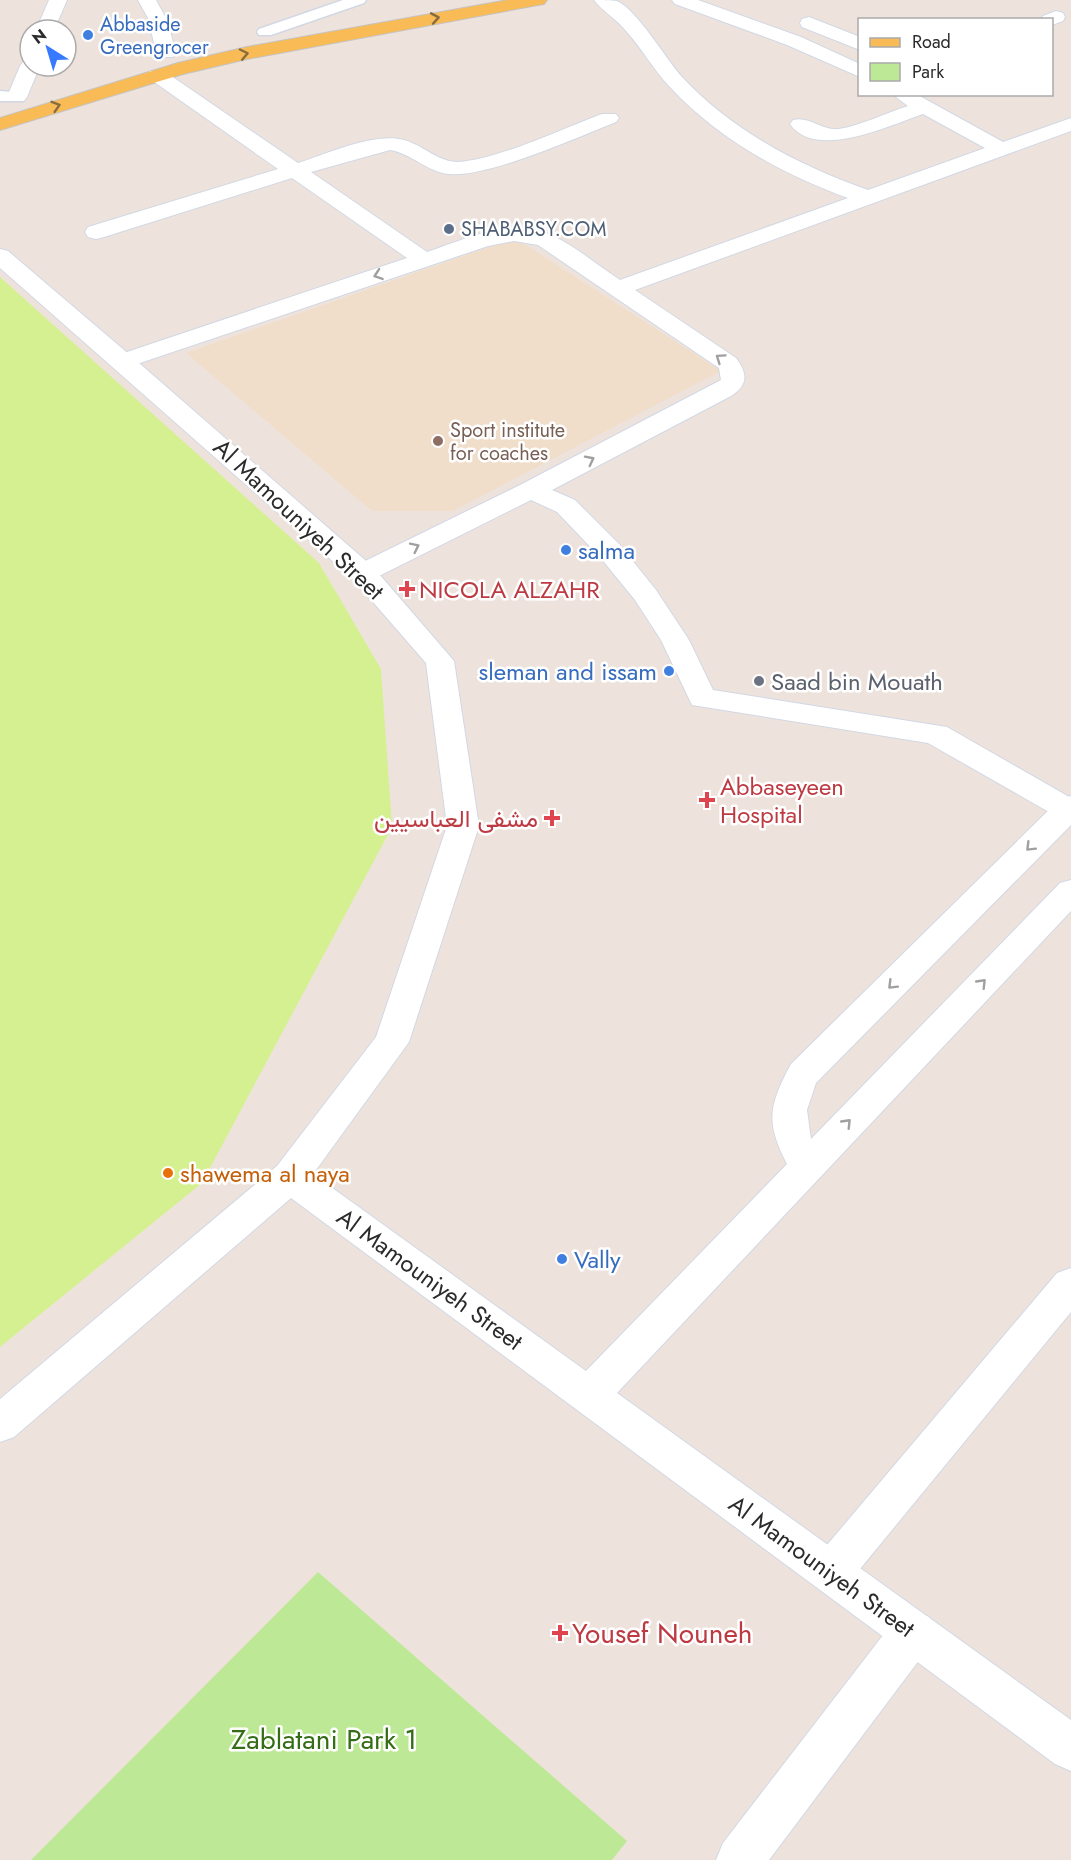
<svg xmlns="http://www.w3.org/2000/svg" width="1071" height="1860" font-family="Jost,Vazirmatn,sans-serif">
  <style>
    .education { fill: #f0deca }
    .green { fill: #bde895 }
    .pitch { fill: #d5f090 }
    .lines { fill: none; stroke-linecap: round; stroke-linejoin: round }
    .lane-casing { stroke: #d1d8e4; stroke-width: 3 }
    .street-casing { stroke: #d1d8e4; stroke-width: 2 }
    .secondary-casing { stroke: #d1d8e4; stroke-width: 2 }
    .primary-casing { stroke: #c4c4c4; stroke-width: 2 }
    .lane { fill: #fff; fill-rule: evenodd }
    .street { fill: #fff; fill-rule: evenodd }
    .secondary { fill: #fff; fill-rule: evenodd }
    .primary { fill: #f9bb55; fill-rule: evenodd }
    .oneway { stroke: #886c3e }
    .oneway2 { stroke: #a0a0a0 }
    .shop-dot { fill: #3f7fe0; stroke: #fff; stroke-width: 2 }
    .service-dot { fill: #5c6f8a; stroke: #fff; stroke-width: 2 }
    .education-dot { fill: #8d6e63; stroke: #fff; stroke-width: 2 }
    .health-dot { fill: #e0444e; stroke: #fff; stroke-width: 2 }
    .worship-dot { fill: #6b7280; stroke: #fff; stroke-width: 2 }
    .food-dot { fill: #e8710a; stroke: #fff; stroke-width: 2 }
    .labels { text-anchor: middle; dominant-baseline: central; stroke-width: 5; stroke-linejoin: round; paint-order: stroke }
    .far-shop-label { font-size: 20px; fill: #366cbe; stroke: #fff; text-anchor: start }
    .far-service-label { font-size: 20px; fill: #4e5e75; stroke: #fff; text-anchor: start }
    .far-education-label { font-size: 20px; fill: #785e54; stroke: #fff; text-anchor: start }
    .street-label { font-size: 24px; fill: #2b2b2b; stroke: #fff }
    .shop-label { font-size: 24px; fill: #366cbe; stroke: #fff; text-anchor: start }
    .health-label { font-size: 24px; fill: #be3a42; stroke: #fff; text-anchor: start }
    .worship-label { font-size: 24px; fill: #5b616d; stroke: #fff; text-anchor: start }
    .food-label { font-size: 24px; fill: #c56008; stroke: #fff; text-anchor: start }
    .near-health-label { font-size: 28px; fill: #be3a42; stroke: #fff; text-anchor: start }
    .near-park-label { font-size: 28px; fill: #356d16; stroke: #fff }
  </style>
  <rect width="100%" height="100%" fill="#eee3dc"/>
  <path class="education" d="M515,238L721,371L453,511H372L186,353Z"/>
  <path class="green" d="M318,1572L627,1841L612,1860H31Z"/>
  <path class="pitch" d="M0,277L319,563L381,669L392,827L202,1183L0,1347Z"/>
  <g class="lines">
    <g class="lane-casing">
      <g id="lane">
        <path d="M343,0H366L364,3L271,35H259L257,32L259,29Z"/>
        <path d="M0,91L23,93L26,97L23,101H0Z"/>
      </g>
    </g>
    <g class="street-casing">
      <g id="street">
        <path d="M594,0C601,0 611,0 617,1C638,11 665,58 682,77C732,131 800,166 868,190L985,148L923,114C890,125 816,161 790,124L793,120C810,116 821,131 839,129C862,125 886,113 908,106L896,97L898,94H916L1003,142L1071,118V131L635,290L736,358C748,374 748,385 731,396L552,490L575,500L620,545L656,590L689,640L713,690L947,727L1071,798V818L1056,816L928,743L692,705L661,640L635,600L600,557L557,512L531,500L373,579L363,581L353,579L349,573L353,567L522,484L721,380L719,368L538,245L514,241L488,246L131,366L123,368L115,366L111,361L115,356L407,258L292,178L104,237L96,239L88,237L85,232L88,227L278,169L150,79L147,75L150,71H164L298,163C327,154 374,132 404,140C423,145 438,162 458,162C497,160 564,128 602,114H616L619,118L616,122C578,137 487,178 449,174C427,172 411,153 390,150L311,172L427,252C465,239 513,216 553,236C577,247 598,266 620,280L848,198C782,174 718,139 669,86C654,70 642,49 627,32C618,20 602,11 594,0Z"/>
        <path d="M672,0H698L801,37L860,64V77L787,45L675,4Z"/>
        <path d="M1056,11L1063,13L1065,17L1063,21L1052,25V20H1041L1043,16Z"/>
        <path d="M809,17L860,37V50L802,27L800,23L802,19Z"/>
        <path d="M1071,1268V1312L846,1586L831,1592L816,1586L809,1572L816,1558L1057,1273Z"/>
        <path d="M913,1611L929,1617L935,1632L929,1647L769,1860H716L723,1843L897,1617Z"/>
      </g>
    </g>
    <g class="secondary-casing">
      <g id="secondary">
        <path d="M49,0H67L54,30H36Z"/>
        <path d="M138,0H156L167,20L176,53L173,57H159L156,53L149,20Z"/>
        <path d="M30,60V66H40L27,97L24,101H10L7,97L20,66L23,62Z"/>
        <path d="M0,249L8,251L131,356L373,567L454,661L479,826L409,1042L313,1174L586,1371L787,1164C765,1122 769,1105 791,1064L1060,799L1071,796V825L816,1083L807,1110L811,1139L1060,883L1071,880V911L617,1393L1071,1720V1771L1055,1764L291,1198L14,1437L0,1442V1399L277,1166L376,1037L447,826L426,663L353,579L0,268Z"/>
      </g>
    </g>
    <g class="primary-casing">
      <path id="primary" d="M508,0H547L544,4L538,5L247,59L183,74L0,130V118L178,63L247,47Z"/>
    </g>
    <use href="#lane" class="lane"/>
    <use href="#street" class="street"/>
    <use href="#secondary" class="secondary"/>
    <use href="#primary" class="primary"/>
  </g>
  <defs><path id="oneway-chevron" d="M-2-3.5L2.5 0L-2 3.5" fill="none" stroke-width="1.6" stroke-linecap="round" stroke-linejoin="round" transform="scale(1.5)"/></defs>
  <g class="oneway">
    <use href="#oneway-chevron" transform="translate(435 18) rotate(-10)"/>
    <use href="#oneway-chevron" transform="translate(244 54) rotate(-12)"/>
    <use href="#oneway-chevron" transform="translate(56 106) rotate(-17)"/>
  </g>
  <g class="oneway2">
    <use href="#oneway-chevron" transform="translate(378 275) rotate(161)"/>
    <use href="#oneway-chevron" transform="translate(720 358) rotate(-145)"/>
    <use href="#oneway-chevron" transform="translate(590 460) rotate(-27)"/>
    <use href="#oneway-chevron" transform="translate(415 547) rotate(-26)"/>
    <use href="#oneway-chevron" transform="translate(1030 847) rotate(135)"/>
    <use href="#oneway-chevron" transform="translate(982 983) rotate(-46)"/>
    <use href="#oneway-chevron" transform="translate(892 985) rotate(135)"/>
    <use href="#oneway-chevron" transform="translate(847 1123) rotate(-46)"/>
  </g>
  <g class="shop-dot">
    <circle cx="88" cy="35" r="6"/>
    <circle cx="566" cy="550" r="6"/>
    <circle cx="669" cy="671" r="6"/>
    <circle cx="562" cy="1259" r="6"/>
  </g>
  <circle class="service-dot" cx="449" cy="229" r="6"/>
  <circle class="education-dot" cx="438" cy="441" r="6"/>
  <g class="health-dot">
    <path d="M404 580h6v6h6v6h-6v6h-6v-6h-6v-6h6z"/>
    <path d="M704 791h6v6h6v6h-6v6h-6v-6h-6v-6h6z"/>
    <path d="M549 809h6v6h6v6h-6v6h-6v-6h-6v-6h6z"/>
    <path d="M557 1624h6v6h6v6h-6v6h-6v-6h-6v-6h6z"/>
  </g>
  <circle class="worship-dot" cx="759" cy="681" r="6"/>
  <circle class="food-dot" cx="168" cy="1173" r="6"/>
  <g class="labels">
    <g class="far-shop-label">
      <text x="100" y="24">Abbaside<tspan x="100" dy="23">Greengrocer</tspan></text>
    </g>
    <g class="far-service-label">
      <text x="461" y="229">SHABABSY.COM</text>
    </g>
    <g class="far-education-label">
      <text x="450" y="430">Sport institute<tspan x="450" dy="23">for coaches</tspan></text>
    </g>
    <g class="street-label">
      <text transform="translate(299 519) rotate(43)">Al Mamouniyeh Street</text>
      <text transform="translate(430 1279) rotate(36)">Al Mamouniyeh Street</text>
      <text transform="translate(822 1566) rotate(36)">Al Mamouniyeh Street</text>
    </g>
    <g class="shop-label">
      <text x="578" y="550">salma</text>
      <text x="657" y="671" text-anchor="end">sleman and issam</text>
      <text x="574" y="1259">Vally</text>
    </g>
    <g class="health-label">
      <text x="419" y="589">NICOLA ALZAHR</text>
      <text x="720" y="786">Abbaseyeen<tspan x="720" dy="28">Hospital</tspan></text>
      <text x="538" y="818" text-anchor="end">مشفى العباسيين</text>
    </g>
    <g class="worship-label">
      <text x="771" y="681">Saad bin Mouath</text>
    </g>
    <g class="food-label">
      <text x="180" y="1173">shawema al naya</text>
    </g>
    <g class="near-health-label">
      <text x="572" y="1633">Yousef Nouneh</text>
    </g>
    <g class="near-park-label">
      <text x="324" y="1739">Zablatani Park 1</text>
    </g>
  </g>
  <rect x="858" y="18" width="195" height="78" fill="#ffffff" stroke="#aaaaaa" stroke-width="1.5"/>
  <rect x="870" y="38" width="30" height="9" fill="#f9bb55" stroke="#aaaaaa" stroke-width="1.5"/>
  <text x="912" y="48" font-size="18" fill="#2b2b2b">Road</text>
  <rect x="870" y="63" width="30" height="18" fill="#bde895" stroke="#aaaaaa" stroke-width="1.5"/>
  <text x="912" y="78" font-size="18" fill="#2b2b2b">Park</text>
  <g transform="translate(48 48) rotate(323)"><circle r="28" fill="#ffffff" stroke="#aaaaaa" stroke-width="1.5"/>
  <path d="M0-4.5L10 22L0 15L-10 22Z" fill="#377aff"/>
  <text y="-9" font-size="16" font-weight="bold" text-anchor="middle" fill="#2b2b2b">N</text>
  </g>
</svg>
